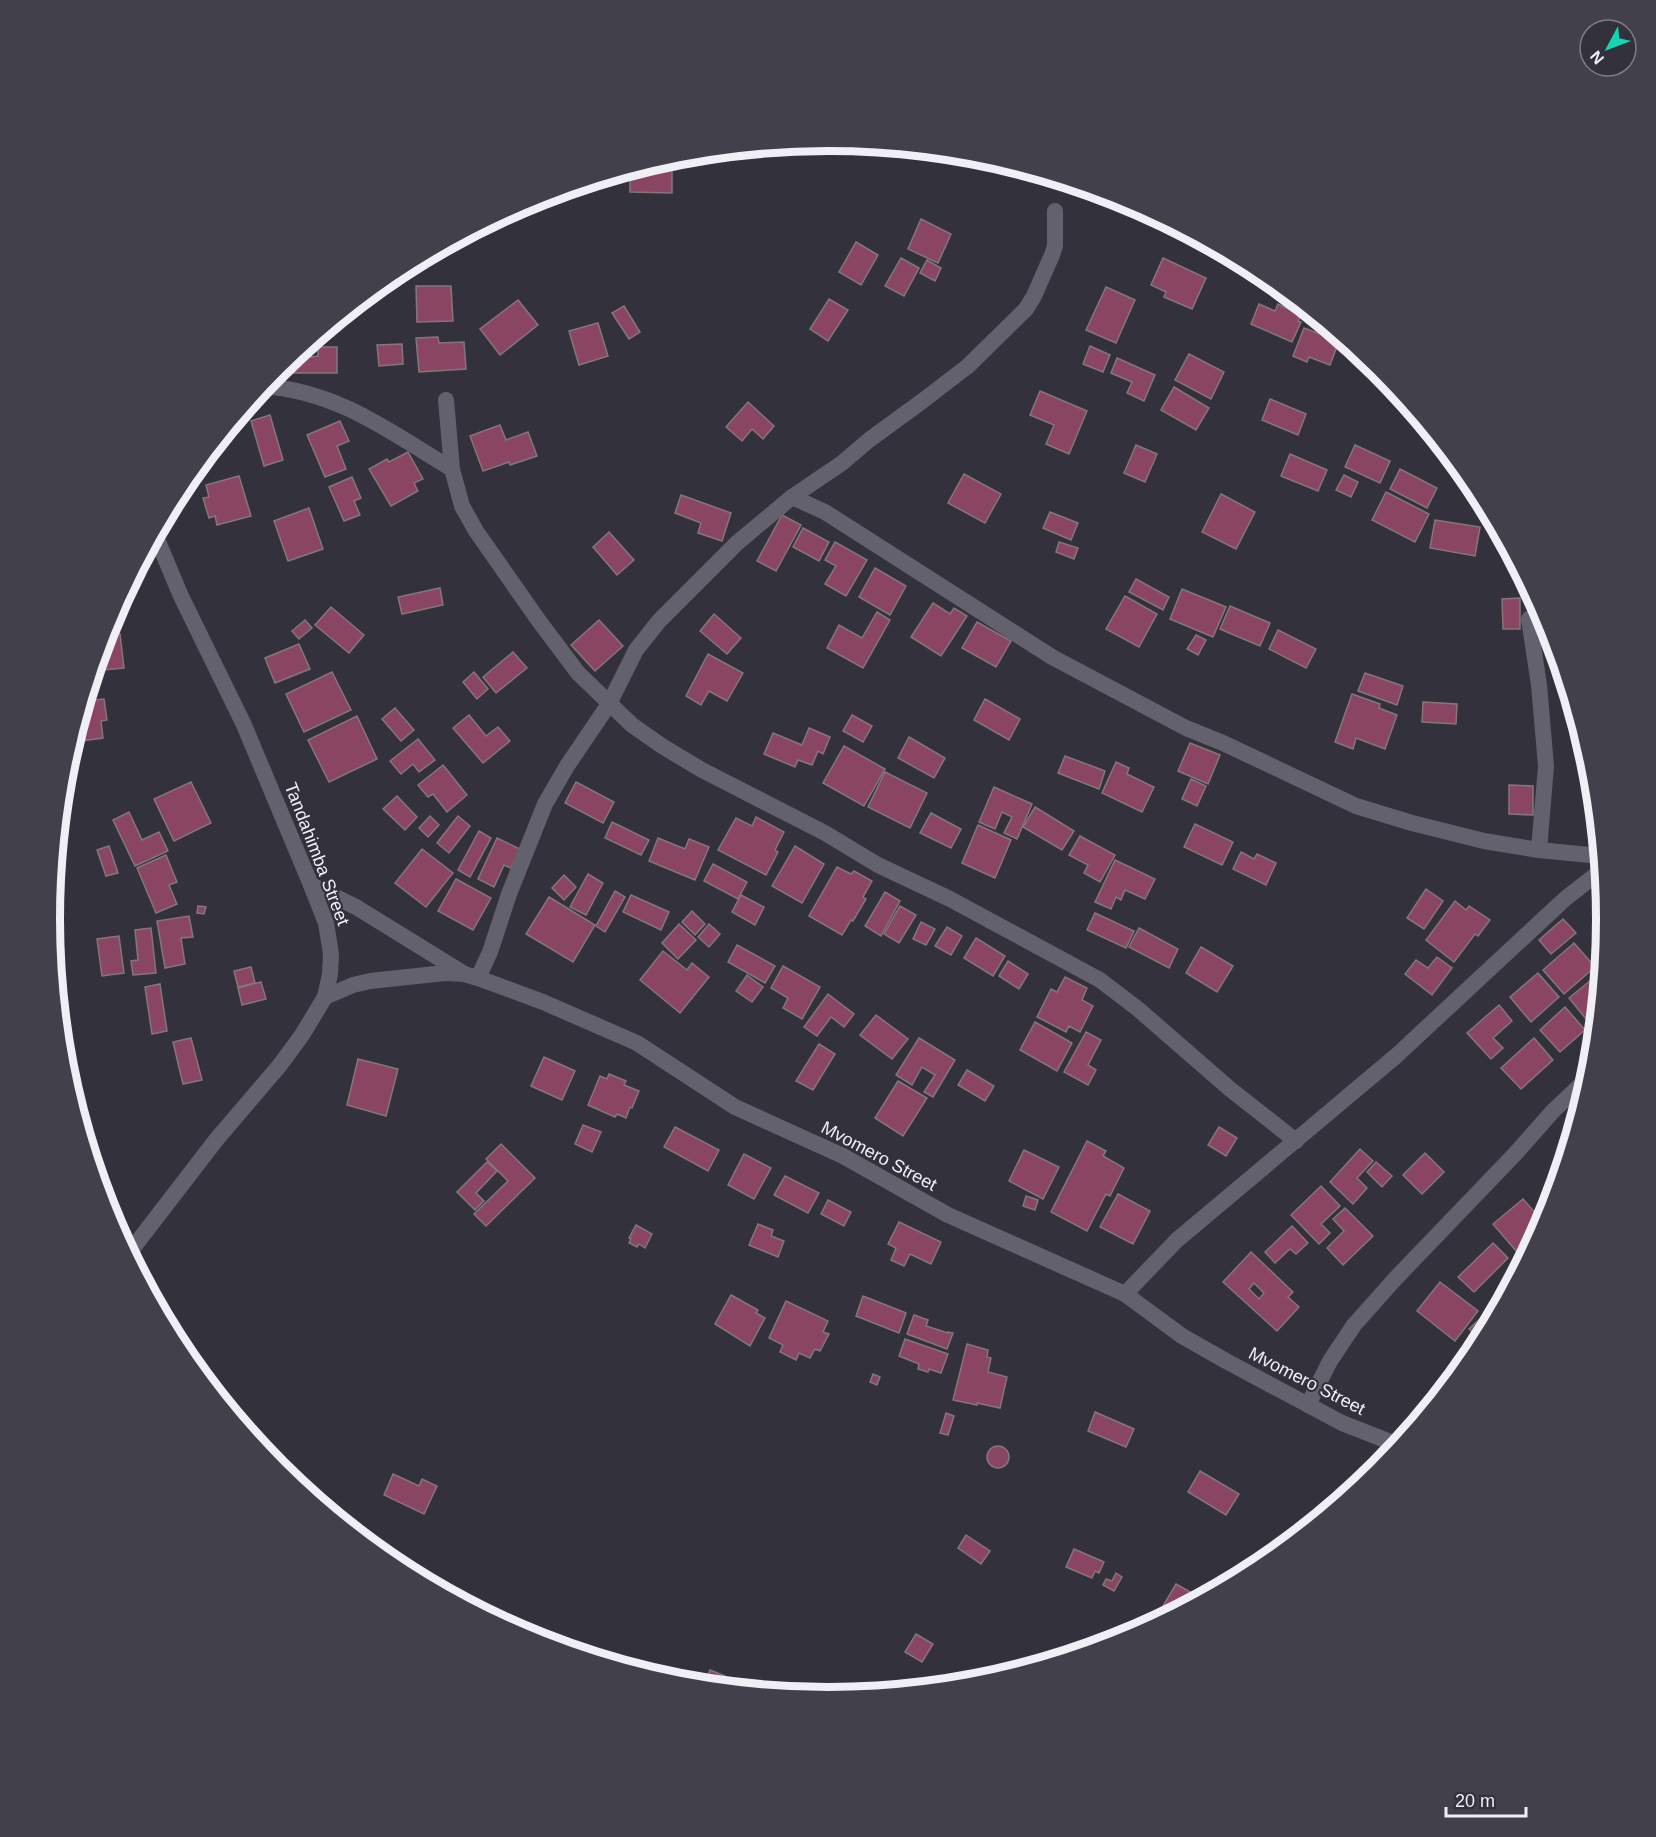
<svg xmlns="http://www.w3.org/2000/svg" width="1656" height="1837" font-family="Helvetica,sans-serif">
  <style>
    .building { fill: #8a4562; stroke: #84767b; stroke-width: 1.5; fill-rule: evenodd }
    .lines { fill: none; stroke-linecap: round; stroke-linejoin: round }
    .minor { stroke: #63616d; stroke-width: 16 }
    .labels { text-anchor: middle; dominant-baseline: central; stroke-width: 4.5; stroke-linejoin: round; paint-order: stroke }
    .street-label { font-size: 18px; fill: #f0eff6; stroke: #33313b }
    .rim { fill: none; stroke: #f0eff6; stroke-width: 8 }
  </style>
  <rect width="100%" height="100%" fill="#33313b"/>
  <g class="building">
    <path d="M672,156V193L630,192V169Z"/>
    <path d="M921,219L951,234L938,263L908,249Z"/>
    <path d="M856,242L878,255L861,285L839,272Z"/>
    <path d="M901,258L919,268L904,296L885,286Z"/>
    <path d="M1163,258L1206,278L1192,309L1164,297L1166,292L1151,285Z"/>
    <path d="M927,260L941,268L935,281L920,273Z"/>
    <path d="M416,286H451L453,321L417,322Z"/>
    <path d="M1106,287L1135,300L1116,343L1086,330Z"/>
    <path d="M829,299L848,310L828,341L810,329Z"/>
    <path d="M518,300L538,325L500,355L480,329Z"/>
    <path d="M1259,304L1275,311L1278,304L1301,315L1298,321L1301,322L1292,342L1251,324Z"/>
    <path d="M624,306L640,332L629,339L612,313Z"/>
    <path d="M598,323L608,356L579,365L569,331Z"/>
    <path d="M1304,328L1339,341L1330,365L1309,357L1307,362L1293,356Z"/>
    <path d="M438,337L439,343L464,342L466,369L419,372L416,338Z"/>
    <path d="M311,341V357L318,356V347H337V373H292V356Z"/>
    <path d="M402,344L403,364L379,366L377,345Z"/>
    <path d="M1090,346L1110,355L1103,372L1083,364Z"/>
    <path d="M1189,354L1224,372L1211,399L1175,380Z"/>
    <path d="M1117,358L1155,375L1144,401L1127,393L1132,382L1111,373Z"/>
    <path d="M283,363V374H273L278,368Z"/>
    <path d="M1174,387L1209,408L1196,430L1161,410Z"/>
    <path d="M1040,391L1087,411L1069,454L1046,444L1054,425L1030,415Z"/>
    <path d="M1270,399L1306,414L1298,435L1262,420Z"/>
    <path d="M748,402L774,426L763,439L752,429L742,441L726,427Z"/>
    <path d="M270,415L283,460L264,466L251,421Z"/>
    <path d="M340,421L349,441L337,446L346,469L325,477L307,435Z"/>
    <path d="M500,425L506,440L528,432L537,456L510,465L509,462L483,471L470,436Z"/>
    <path d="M1136,445L1157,454L1145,482L1124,473Z"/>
    <path d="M1355,445L1390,461L1380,483L1345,467Z"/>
    <path d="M408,452L423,479L414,483L418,491L391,506L369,469L387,459L389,462Z"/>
    <path d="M1290,454L1327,470L1318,491L1281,476Z"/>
    <path d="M1400,469L1437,488L1427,508L1390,489Z"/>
    <path d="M964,474L1001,494L985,523L948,503Z"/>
    <path d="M1344,475L1358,482L1351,497L1336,490Z"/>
    <path d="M239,476L251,516L217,525L215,516L209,518L203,498L209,497L206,485Z"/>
    <path d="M352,477L361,498L354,501L360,515L344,521L329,487Z"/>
    <path d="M1386,492L1429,514L1415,542L1372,520Z"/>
    <path d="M1221,494L1255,512L1236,549L1202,532Z"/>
    <path d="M681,495L731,513L722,541L698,533L701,523L675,513Z"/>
    <path d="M309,508L323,549L288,561L274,521Z"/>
    <path d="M1050,512L1078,523L1071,540L1043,528Z"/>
    <path d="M782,515L801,525L776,571L757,561Z"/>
    <path d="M1435,520L1480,527L1475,556L1430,548Z"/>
    <path d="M803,528L829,542L819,561L793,547Z"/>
    <path d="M609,532L634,560L617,575L593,547Z"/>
    <path d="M835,542L867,560L846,596L825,584L836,566L825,560Z"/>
    <path d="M1059,542L1078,548L1074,559L1056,552Z"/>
    <path d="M875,568L906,586L890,615L859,597Z"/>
    <path d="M1136,579L1169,597L1163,610L1129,592Z"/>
    <path d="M440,588L443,605L402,614L398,597Z"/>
    <path d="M1182,589L1226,607L1213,637L1170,619Z"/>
    <path d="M1125,596L1157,614L1139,647L1106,629Z"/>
    <path d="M1520,598V629H1503L1502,599Z"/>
    <path d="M933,603L950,614L954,608L967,616L941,656L911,637Z"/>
    <path d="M1230,606L1270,623L1260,646L1220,629Z"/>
    <path d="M331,607L364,635L349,653L315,625Z"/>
    <path d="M877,612L890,620L863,668L827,648L839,625L862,638Z"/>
    <path d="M714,614L741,638L727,654L700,631Z"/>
    <path d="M305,620L312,628L299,639L292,631Z"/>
    <path d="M599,620L623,646L595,671L571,645Z"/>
    <path d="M977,622L1011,641L996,667L962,648Z"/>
    <path d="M1278,630L1316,649L1306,668L1269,649Z"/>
    <path d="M120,634L124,668L93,671L104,636Z"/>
    <path d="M1196,635L1206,640L1198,655L1187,649Z"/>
    <path d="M299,644L310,669L275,683L265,658Z"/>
    <path d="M513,652L527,668L496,693L483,677Z"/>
    <path d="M708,654L743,673L727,701L709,691L701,705L686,696Z"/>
    <path d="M332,672L351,710L304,732L286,694Z"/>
    <path d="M474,672L488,689L477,699L463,682Z"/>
    <path d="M1365,673L1403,686L1397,705L1358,691Z"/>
    <path d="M1352,694L1380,704L1379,708L1397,715L1385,749L1356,738L1353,749L1335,742Z"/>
    <path d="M104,699L107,720L101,721L103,738L72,742L78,723L83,722L82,710L84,701Z"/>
    <path d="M985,699L1020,719L1009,740L974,720Z"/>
    <path d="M1423,702L1457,704L1456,724L1422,722Z"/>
    <path d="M395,708L414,730L401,741L382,719Z"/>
    <path d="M469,715L486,736L498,727L510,741L483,763L453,728Z"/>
    <path d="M852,715L872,726L863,742L843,731Z"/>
    <path d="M357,716L377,759L329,782L308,740Z"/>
    <path d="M809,728L830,737L823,754L818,751L812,765L798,760L795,767L764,754L773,733L802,745Z"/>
    <path d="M909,737L945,758L934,778L898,758Z"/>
    <path d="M418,739L435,760L419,772L413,764L401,774L390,761Z"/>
    <path d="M1190,743L1220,755L1208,784L1178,771Z"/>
    <path d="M844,746L885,769L864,806L823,783Z"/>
    <path d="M1065,756L1105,771L1099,789L1058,773Z"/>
    <path d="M1116,762L1129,768L1127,774L1154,787L1142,812L1102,793Z"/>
    <path d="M443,765L467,795L447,812L433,794L428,797L418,785Z"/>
    <path d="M885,772L927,793L910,828L868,807Z"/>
    <path d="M1191,779L1206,786L1197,806L1182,799Z"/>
    <path d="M191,782L211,823L174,841L154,799Z"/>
    <path d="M576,782L614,802L603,823L565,803Z"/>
    <path d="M1509,785L1533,786V815L1509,814Z"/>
    <path d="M994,787L1032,804L1017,839L1004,833L1012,817L1002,812L995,829L979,822Z"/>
    <path d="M397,796L417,817L405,830L383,809Z"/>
    <path d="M1035,807L1074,831L1062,850L1023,827Z"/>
    <path d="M129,812L142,840L159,832L168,851L135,866L113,820Z"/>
    <path d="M931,813L961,829L951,848L920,833Z"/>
    <path d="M430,816L439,825L428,837L419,828Z"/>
    <path d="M458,816L470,826L449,853L437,843Z"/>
    <path d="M756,817L784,832L775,850L778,852L766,875L718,850L736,818L752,826Z"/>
    <path d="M612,822L649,840L641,855L605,838Z"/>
    <path d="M1195,824L1233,842L1222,865L1184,847Z"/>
    <path d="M978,825L1011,840L995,878L962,863Z"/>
    <path d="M479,831L491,838L470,877L458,870Z"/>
    <path d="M1080,836L1115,855L1100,882L1084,873L1088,865L1069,855Z"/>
    <path d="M497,838L520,849L511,868L504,865L494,887L478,879Z"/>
    <path d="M658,838L685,849L689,839L709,847L695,880L649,861Z"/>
    <path d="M109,846L118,873L106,876L97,850Z"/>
    <path d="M795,846L824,864L802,903L772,886Z"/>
    <path d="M422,849L453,873L426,907L395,883Z"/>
    <path d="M1241,852L1254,859L1257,854L1276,863L1266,885L1233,869Z"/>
    <path d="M166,855L177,882L169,885L177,904L156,913L137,868Z"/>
    <path d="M1115,860L1155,879L1145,899L1125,890L1121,900L1116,897L1111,909L1095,902Z"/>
    <path d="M713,864L747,882L738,899L704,881Z"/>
    <path d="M837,867L851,874L854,871L872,881L863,897L866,899L853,921L851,920L842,935L809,916Z"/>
    <path d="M588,874L603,883L586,915L570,907Z"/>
    <path d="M564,875L576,887L564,900L552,888Z"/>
    <path d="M456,879L491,898L473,930L438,911Z"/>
    <path d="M1426,889L1443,901L1424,929L1407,918Z"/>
    <path d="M615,891L625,897L605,932L596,926Z"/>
    <path d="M885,892L900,901L881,936L865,926Z"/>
    <path d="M631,895L669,912L661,930L623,912Z"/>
    <path d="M741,895L764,907L755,925L732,912Z"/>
    <path d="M549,897L595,925L573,962L526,934Z"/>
    <path d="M1455,901L1466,910L1469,906L1490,920L1478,936L1475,934L1454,962L1426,940Z"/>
    <path d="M198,906L206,907L204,914L197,913Z"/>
    <path d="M900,906L916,915L899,943L884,934Z"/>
    <path d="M692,911L705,924L695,935L682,922Z"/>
    <path d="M1095,913L1134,931L1126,948L1087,930Z"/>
    <path d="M189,916L193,937L181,938L185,964L165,968L157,921Z"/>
    <path d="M1563,919L1576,933L1551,954L1539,940Z"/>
    <path d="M921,922L935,929L926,945L913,939Z"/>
    <path d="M679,924L696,940L678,959L662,943Z"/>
    <path d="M709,924L720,934L709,947L698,937Z"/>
    <path d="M947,927L962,936L951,955L935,946Z"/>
    <path d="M151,928L156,973L133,975L131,961L138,960L135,930Z"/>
    <path d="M1139,928L1178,949L1169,968L1129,947Z"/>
    <path d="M119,936L124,973L102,976L97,939Z"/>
    <path d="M976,938L1005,956L993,976L964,958Z"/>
    <path d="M1574,943L1595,967L1564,994L1543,970Z"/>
    <path d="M737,945L775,966L765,983L728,962Z"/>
    <path d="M1201,947L1233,966L1217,992L1186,973Z"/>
    <path d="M663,951L687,970L692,963L709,977L680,1013L640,980Z"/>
    <path d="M1437,957L1452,968L1432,995L1405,974L1416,960L1428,968Z"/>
    <path d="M1008,961L1028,974L1019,989L999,976Z"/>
    <path d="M783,966L820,987L802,1019L783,1008L788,998L771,988Z"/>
    <path d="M251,967L255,983L238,987L234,971Z"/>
    <path d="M1538,973L1559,997L1531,1022L1510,997Z"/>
    <path d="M747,975L763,987L752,1002L736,991Z"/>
    <path d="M1596,976L1600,980L1597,1020L1591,1025L1569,998Z"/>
    <path d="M1065,977L1087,988L1082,1000L1093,1006L1080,1032L1069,1026L1066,1032L1037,1017L1051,989L1057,992Z"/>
    <path d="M261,982L266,999L242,1005L238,988Z"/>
    <path d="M160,984L167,1031L152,1034L145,987Z"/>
    <path d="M828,994L854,1014L844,1027L831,1017L817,1036L804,1027Z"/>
    <path d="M1499,1005L1512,1021L1493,1038L1503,1048L1491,1059L1467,1033Z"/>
    <path d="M1565,1007L1585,1030L1560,1052L1540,1030Z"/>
    <path d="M876,1015L908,1039L892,1059L860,1035Z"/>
    <path d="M1035,1022L1072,1043L1057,1071L1020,1050Z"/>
    <path d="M1086,1032L1101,1040L1088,1065L1096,1070L1088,1085L1064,1072Z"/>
    <path d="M191,1038L202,1080L183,1084L173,1042Z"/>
    <path d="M919,1038L955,1060L933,1097L924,1092L935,1075L922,1067L912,1085L896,1075Z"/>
    <path d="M1534,1038L1553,1060L1521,1089L1501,1068Z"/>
    <path d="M819,1044L835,1054L813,1090L796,1081Z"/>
    <path d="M544,1057L575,1071L562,1100L531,1086Z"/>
    <path d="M358,1059L398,1069L386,1116L347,1105Z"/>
    <path d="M967,1070L994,1086L985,1101L958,1085Z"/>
    <path d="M609,1074L626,1081L624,1085L639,1091L632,1108L630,1107L626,1118L617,1114L615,1117L588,1105L600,1076L607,1079Z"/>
    <path d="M898,1081L927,1098L903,1136L875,1118Z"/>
    <path d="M583,1125L601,1132L592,1152L575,1144Z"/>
    <path d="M675,1127L719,1150L708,1171L664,1147Z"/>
    <path d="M1219,1127L1237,1138L1226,1156L1208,1145Z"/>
    <path d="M1087,1141L1106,1151L1103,1156L1124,1168L1110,1196L1106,1194L1087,1231L1051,1212Z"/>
    <path d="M501,1144L535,1178L486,1226L474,1214L508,1181L486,1159Z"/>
    <path d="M1360,1149L1373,1161L1357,1178L1367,1188L1353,1204L1330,1182Z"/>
    <path d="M1024,1150L1059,1167L1043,1199L1009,1181Z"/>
    <path d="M1425,1153L1444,1172L1422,1194L1403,1175Z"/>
    <path d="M744,1154L771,1168L754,1199L728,1185Z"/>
    <path d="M487,1162L497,1171L476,1193L484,1201L475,1210L457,1192Z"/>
    <path d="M1376,1162L1392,1176L1382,1187L1367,1172Z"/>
    <path d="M785,1176L819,1193L808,1213L774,1195Z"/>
    <path d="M1321,1186L1340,1206L1321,1224L1330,1233L1319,1244L1291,1215Z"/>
    <path d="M1118,1194L1150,1211L1133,1244L1100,1227Z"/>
    <path d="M1026,1196L1038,1200L1035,1210L1023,1206Z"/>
    <path d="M1523,1199L1544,1223L1537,1235L1517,1252L1493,1224Z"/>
    <path d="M828,1200L851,1212L844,1226L821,1214Z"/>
    <path d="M1345,1208L1373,1236L1343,1265L1327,1248L1344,1231L1333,1219Z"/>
    <path d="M899,1222L941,1242L931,1264L910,1254L904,1266L891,1260L896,1248L888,1244Z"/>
    <path d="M758,1224L773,1230L771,1236L784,1241L778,1257L749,1245Z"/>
    <path d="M636,1225L652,1234L645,1248L639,1244L637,1247L629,1243L631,1239L629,1238Z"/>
    <path d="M1292,1226L1308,1243L1296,1254L1290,1249L1275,1263L1265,1252Z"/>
    <path d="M1493,1243L1508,1258L1474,1292L1458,1277Z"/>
    <path d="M1251,1252L1293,1292L1288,1297L1299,1307L1277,1331L1223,1282ZM1254,1283L1264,1293L1259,1299L1249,1289Z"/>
    <path d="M1440,1282L1478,1311L1455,1341L1417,1311Z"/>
    <path d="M731,1295L758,1310L756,1313L765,1318L750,1346L715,1324Z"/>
    <path d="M863,1296L906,1313L899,1333L856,1316Z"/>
    <path d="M786,1301L828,1321L823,1332L829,1334L820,1351L815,1349L810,1358L799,1353L796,1360L780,1352L783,1345L769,1338Z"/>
    <path d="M914,1315L928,1320L926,1326L948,1333V1332L953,1333L947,1349L907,1334Z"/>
    <path d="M1484,1315L1491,1322L1475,1351L1469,1344L1477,1336L1469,1329Z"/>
    <path d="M905,1339L948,1354L941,1373L929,1369L928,1372L918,1369L919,1364L899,1356Z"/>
    <path d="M967,1344L988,1350L987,1357L991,1358L988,1372L1007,1377L1000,1408L977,1403V1405L953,1400Z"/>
    <path d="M873,1374L880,1377L877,1385L870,1382Z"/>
    <path d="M1095,1412L1134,1429L1126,1447L1088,1431Z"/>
    <path d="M946,1413L954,1416L948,1435L940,1433Z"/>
    <circle cx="998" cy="1457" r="11"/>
    <path d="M1200,1471L1239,1494L1226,1515L1188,1492Z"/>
    <path d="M393,1474L419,1486L422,1479L437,1486L424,1514L384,1495Z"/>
    <path d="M966,1535L990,1551L981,1564L958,1548Z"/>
    <path d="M1074,1549L1104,1562L1099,1573L1095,1571L1092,1578L1066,1567Z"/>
    <path d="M1116,1573L1122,1577L1114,1591L1103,1585L1106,1579L1112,1581Z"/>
    <path d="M1176,1584L1199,1597L1197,1600L1153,1623Z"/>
    <path d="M916,1634L933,1644L922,1662L905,1652Z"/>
    <path d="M710,1670L725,1676L721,1686L704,1685Z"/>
  </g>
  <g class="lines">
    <g class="minor">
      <path d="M262,386C338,391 390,432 452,469"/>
      <path d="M446,400L452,469L462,506L476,531L539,621L578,673L632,725L662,746L702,770L825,833L878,865L950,899L1100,980L1138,1009L1230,1089L1296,1141"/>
      <path d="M792,497L825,512L1052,657L1186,728L1223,743L1356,806L1412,823L1484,841L1539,850L1600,856"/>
      <path d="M1529,619L1539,685L1546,766L1539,850"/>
      <path d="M311,885L356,907L463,973"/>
      <path d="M478,978L490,952L509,894L545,804L567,766L609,704L636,650L659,621L737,543L792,497L842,463L869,440L921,402L968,366L1026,309L1034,296L1052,255L1055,246V211"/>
      <path d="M325,997L353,985L370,981L445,973L464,974L478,978L543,1002L637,1043L735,1107L843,1156L948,1215L1125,1294L1182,1336L1226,1361L1342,1423L1398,1445"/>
      <path d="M129,1253L216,1140L280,1065L302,1035L325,997L330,974L331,954L326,923L311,885L244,725L180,594L155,534"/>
      <path d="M1125,1294L1177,1240L1396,1056L1566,898L1602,870"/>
      <path d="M1308,1405L1330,1361L1354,1325L1395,1279L1515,1154L1553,1111L1589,1077"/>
    </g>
  </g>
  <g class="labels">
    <g class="street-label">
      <text transform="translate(317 854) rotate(69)">Tandahimba Street</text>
      <text transform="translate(879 1156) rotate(28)">Mvomero Street</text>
      <text transform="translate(1307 1381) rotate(27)">Mvomero Street</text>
    </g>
  </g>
  <path d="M0 0H1656V1837H0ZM60 919a768 768 0 1 1 1536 0a768 768 0 1 1-1536 0Z" fill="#42404a" fill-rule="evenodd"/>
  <path class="rim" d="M60 919a768 768 0 1 1 1536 0a768 768 0 1 1-1536 0Z"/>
  <g transform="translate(1608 48) rotate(229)"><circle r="28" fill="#33313b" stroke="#7f7d86" stroke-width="1.5"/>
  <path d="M0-4.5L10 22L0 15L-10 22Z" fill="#14d5b3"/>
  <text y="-9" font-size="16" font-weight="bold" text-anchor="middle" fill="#f0eff6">N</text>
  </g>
  <path d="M1446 1807v9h80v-9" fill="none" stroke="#f0eff6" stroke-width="3"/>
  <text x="1455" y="1807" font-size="18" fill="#f0eff6" stroke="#33313b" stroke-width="4.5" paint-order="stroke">20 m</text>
</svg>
